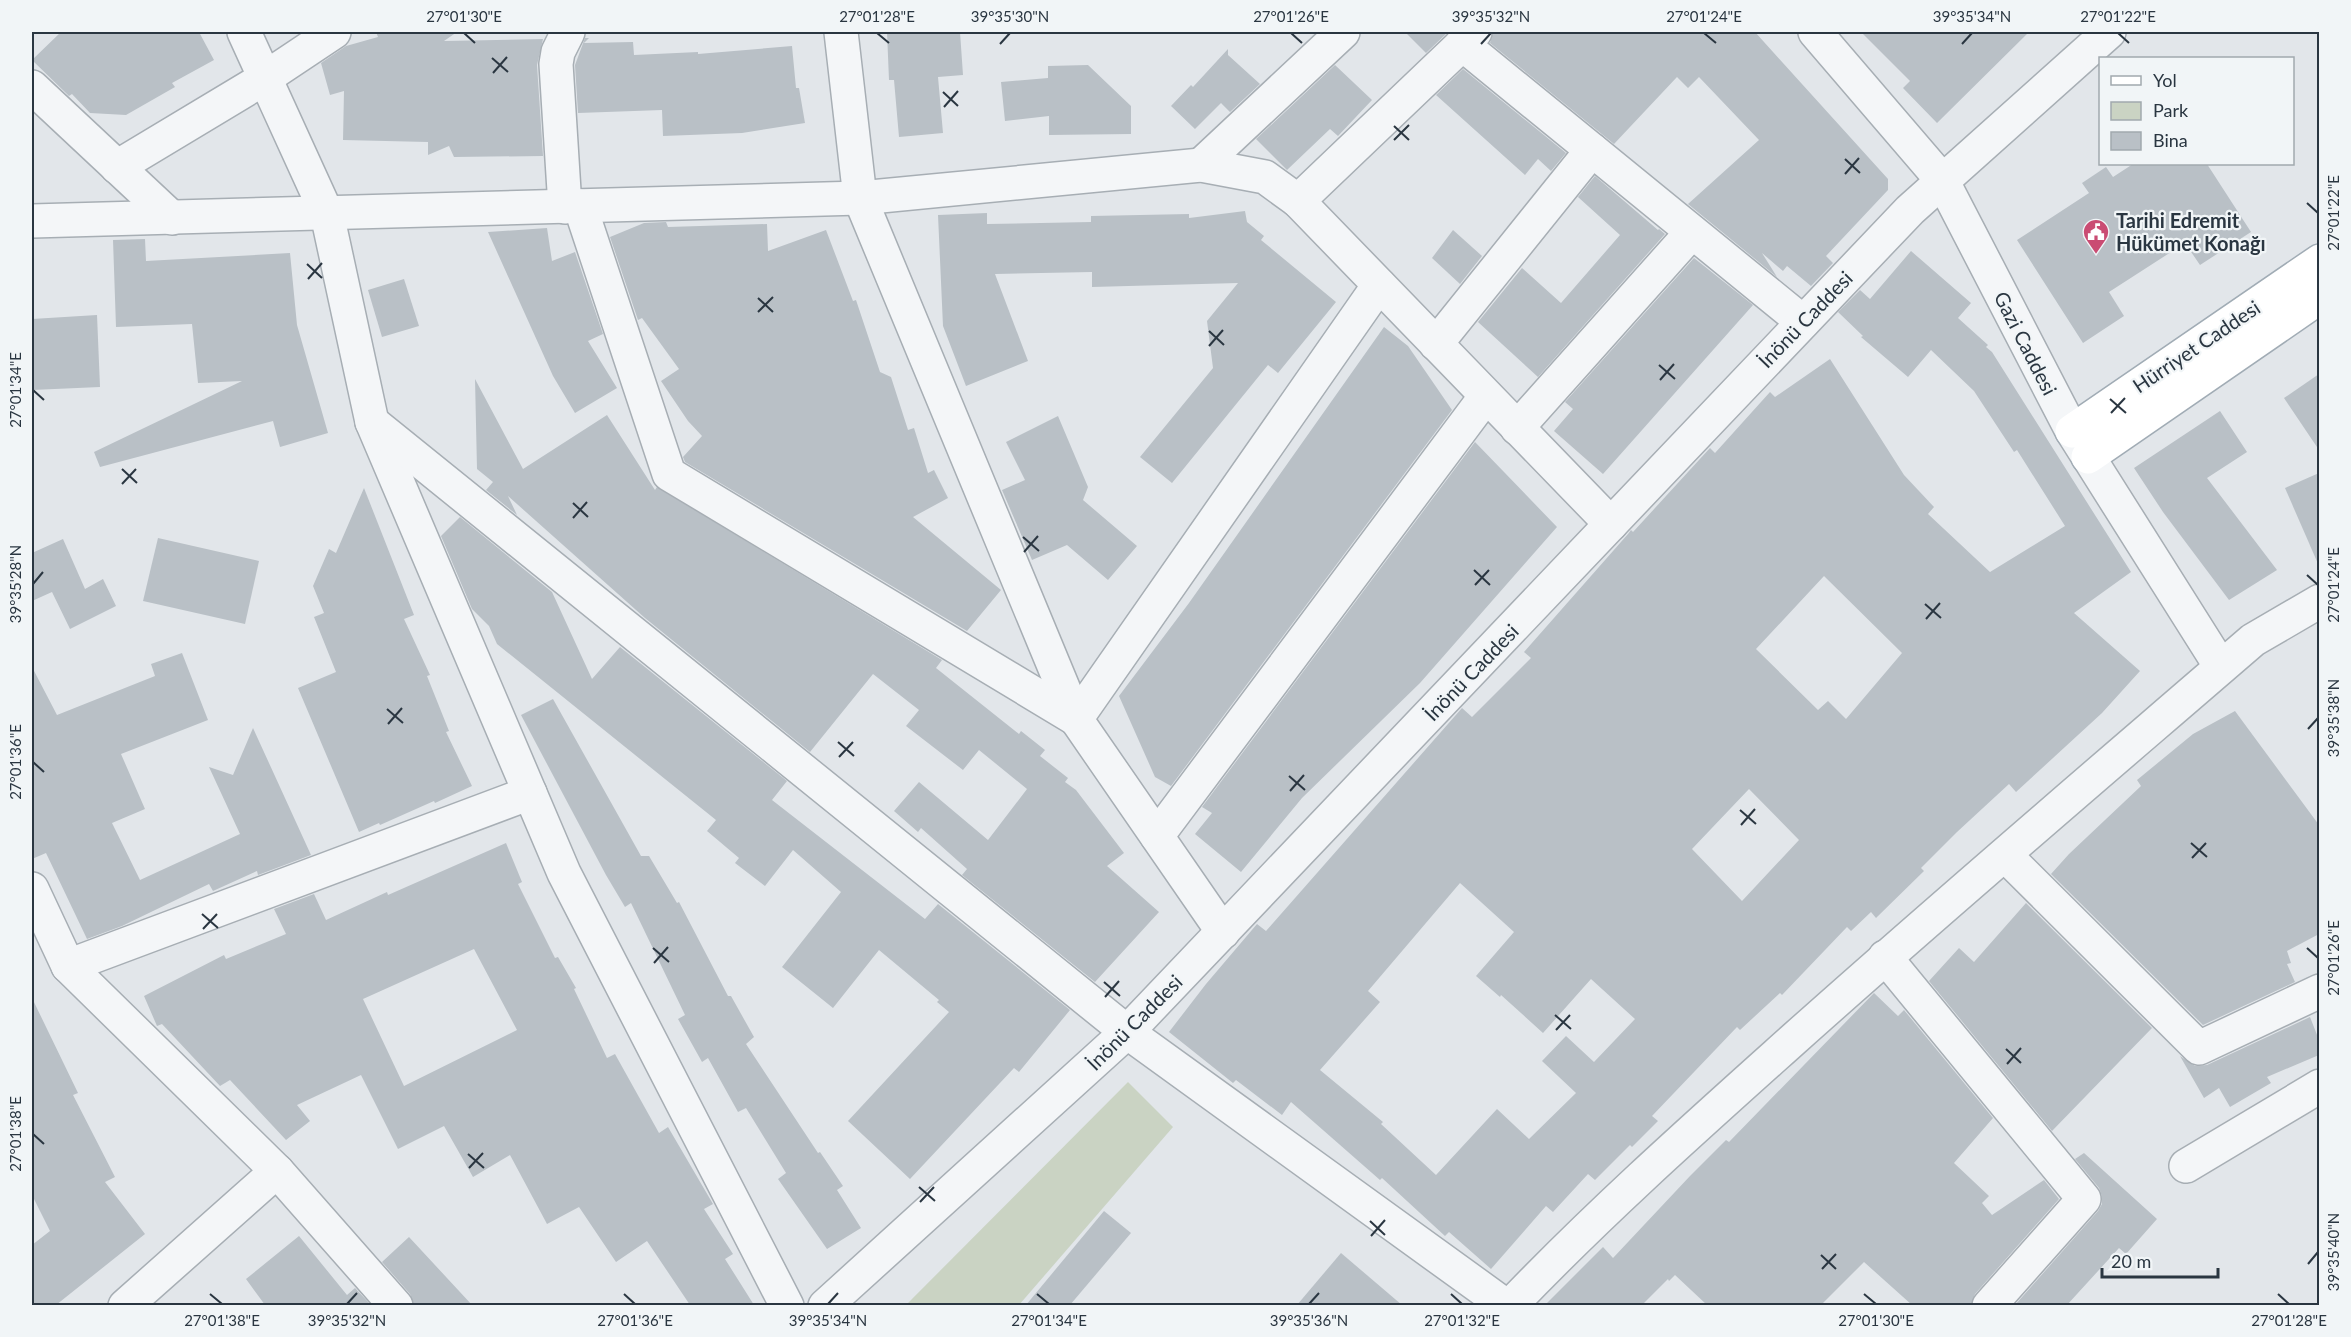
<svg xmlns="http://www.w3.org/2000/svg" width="2351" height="1337" font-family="Lato,sans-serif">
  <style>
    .green { fill: #cad3c3 }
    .building { fill: #b9c0c6; fill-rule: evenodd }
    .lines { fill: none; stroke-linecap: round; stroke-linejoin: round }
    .minor-casing { stroke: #a7aeb4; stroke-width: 36 }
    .primary-casing { stroke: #a1acb5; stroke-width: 36 }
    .minor { stroke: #f4f6f8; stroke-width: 33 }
    .primary { stroke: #fff; stroke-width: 33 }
    .ticks { fill: none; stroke: #2a3641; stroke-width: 2 }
    .labels { text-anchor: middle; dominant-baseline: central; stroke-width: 4.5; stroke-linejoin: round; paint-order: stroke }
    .poi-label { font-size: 20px; font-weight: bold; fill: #2a3641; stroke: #f1f5f7; text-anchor: start }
    .street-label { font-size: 20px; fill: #2a3641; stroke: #f1f5f7 }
    .neatline { fill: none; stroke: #2a3641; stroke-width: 2 }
    .ticks-label { font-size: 15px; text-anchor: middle; fill: #2a3641 }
  </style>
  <rect width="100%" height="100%" fill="#e2e6ea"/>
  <path class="green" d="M1128,1082L1173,1127L1019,1305H906Z"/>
  <g class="building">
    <path d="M61,32H199L214,60L172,83L175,87L126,115L90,113L72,94L69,96L32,60Z"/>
    <path d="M376,32H457L444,41L543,39L537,65L543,156L454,157L449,146L428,155V142L343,140L344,91L330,95L321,63L346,46L378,37Z"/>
    <path d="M887,32H960L963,75L938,77L943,133L899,137L894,80H889Z"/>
    <path d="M1405,32H1448L1426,53Z"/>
    <path d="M1493,32H1755L1888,179V190L1826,256L1833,263L1811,286L1787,266L1783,271L1762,253L1777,277L1688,204L1759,140L1699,77L1688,88L1677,77L1614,144L1490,43Z"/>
    <path d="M1861,32H2029L1937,123L1903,88L1910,81Z"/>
    <path d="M585,38H589L584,43L633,42L634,55L698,52V54L792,46L796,88H799L805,123L742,133L663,136L662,110L578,113L575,65Z"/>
    <path d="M1228,49V55L1260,84L1230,112L1221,103L1195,129L1171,106L1191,85L1193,87Z"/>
    <path d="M1088,65L1131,106V134L1049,135V116L1005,121L1001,82L1048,78V66Z"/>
    <path d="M1335,65L1372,100L1338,136L1330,129L1287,170L1256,139Z"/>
    <path d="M1463,69L1566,153L1551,171L1538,159L1525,175L1436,95Z"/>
    <path d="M2133,164H2207L2251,232L2200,265L2185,243L2109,292L2124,316L2083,343L2017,240L2089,193L2082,183L2106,167L2113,177Z"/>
    <path d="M1595,176L1658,230L1659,229L1665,234L1538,377L1478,322L1522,268L1561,303L1620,235L1578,197Z"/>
    <path d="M1245,211L1247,222L1264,236L1261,240L1336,302L1278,373L1268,365L1172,483L1140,457L1213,368L1207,321L1238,283L1092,287V272L995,274L1028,361L966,386L943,326L938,215L987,213V224L1091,222V216L1189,214V218Z"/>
    <path d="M666,222L668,227L767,224L768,251L826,230L853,301L856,300L880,372L891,377L908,430L914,428L928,473L934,470L948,498L913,517L1001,590L967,631L685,462L683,457L702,436L688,421L661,381L679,369L642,318L638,320L610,237L644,223Z"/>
    <path d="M547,228L552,261L575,252L603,334L588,341L617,388L575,413L553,376L488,232Z"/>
    <path d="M1453,230L1482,256L1460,284L1432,258Z"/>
    <path d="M145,239L146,261L290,253L297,325L328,433L280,447L273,421L100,467L94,452L242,381L198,383L192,324L116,327L113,240Z"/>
    <path d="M1911,251L1971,303L1958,318L1988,345L1986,347L1992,352L2131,572L2074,613L2140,671L2102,713L2016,792L2009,784L1957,832L1921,868L1924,871L1876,918L1871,912L1851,931L1847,927L1782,995L1780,993L1740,1030L1737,1027L1652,1116L1658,1121L1632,1147L1630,1145L1595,1180L1588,1174L1553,1212L1546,1206L1491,1269L1449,1232L1445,1236L1382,1178L1380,1180L1291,1102L1282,1115L1236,1080L1233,1083L1169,1032L1206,984L1257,924L1266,931L1462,708L1472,717L1531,658L1524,652L1628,534L1631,530L1633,532L1710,448L1715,453L1770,392L1775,397L1830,359L1904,475L1934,507L1928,514L1990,572L2065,526L2017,450L2014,452L1974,391L1931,350L1908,377L1861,337L1863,336L1838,312L1860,290L1870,299ZM1824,576L1902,653L1846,719L1828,701L1818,710L1756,649ZM1749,789L1799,840L1742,901L1692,849ZM1460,883L1514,932L1476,976L1500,997L1501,995L1543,1033L1591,979L1635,1019L1594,1062L1566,1036L1542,1061L1576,1093L1529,1139L1497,1109L1436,1175L1381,1124L1383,1122L1320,1070L1380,1002L1368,991Z"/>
    <path d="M1694,258L1753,305L1603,474L1554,431L1573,409L1565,402Z"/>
    <path d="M404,279L419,326L382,337L368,290Z"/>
    <path d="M97,315L100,387L32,390V319Z"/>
    <path d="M1384,327L1408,346L1452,410L1171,786L1155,777L1119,696L1189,603Z"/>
    <path d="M2319,374V450L2284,398Z"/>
    <path d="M475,379L523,469L607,415L655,490L657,487L942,660L936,668L1019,734L1021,731L1045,750L1040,756L1068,778L1065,782L1076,790L1124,853L1107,866L1159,912L1095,982L962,875L967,869L921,828L918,832L894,811L919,782L988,840L1027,789L979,750L963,770L906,726L919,710L873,674L810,752L645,618L508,496L517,515L486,490L493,482L477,469Z"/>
    <path d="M2220,411L2247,452L2207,478L2277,570L2229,600L2163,512L2134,468Z"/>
    <path d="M1058,416L1088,487L1083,500L1137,546L1108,580L1067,545L1032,560L1002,490L1025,480L1006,442Z"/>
    <path d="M1475,442L1557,527L1420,683L1302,798L1241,872L1195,834L1212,813L1202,807Z"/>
    <path d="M2319,473V566L2285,488Z"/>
    <path d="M364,488L414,615L404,619L430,675L427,676L449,731L446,732L472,786L435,803L434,801L380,825L379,823L359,832L298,688L336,672L314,617L324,613L313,586L329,549L336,553Z"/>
    <path d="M460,517L552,592L592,679L620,647L787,781L772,800L925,919L938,904L1070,1010L1019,1072L1014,1068L910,1179L848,1121L949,1012L937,1002L939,1000L879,950L833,1008L782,967L841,892L793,850L765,886L735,863L739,858L707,831L716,820L497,644L489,626L472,609L441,536Z"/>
    <path d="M158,538L259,561L245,624L143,601Z"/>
    <path d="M63,539L85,589L103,579L116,606L70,629L52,592L32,601V553Z"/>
    <path d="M182,653L208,720L121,754L145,809L112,823L140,880L240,834L209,767L233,775L253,728L311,855L258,875L257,871L213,891L209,884L122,926L87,939L46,853L32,859V667L57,715L155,676L151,664Z"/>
    <path d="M553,699L641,856H649L677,903L679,902L728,996H731L754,1037L746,1044L818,1153L820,1152L843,1186L837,1190L861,1228L827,1249L778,1179L786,1173L746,1108L738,1112L708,1058L702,1062L678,1019L685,1015L631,903L625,907L606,875L521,715Z"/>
    <path d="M2235,711L2319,825V934L2287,951L2291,963L2287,964L2295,982L2203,1025L2051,874L2069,854L2141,786L2137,780L2193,734Z"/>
    <path d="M506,843L522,882L518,884L555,958L558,957L576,988L574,989L607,1058L615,1054L659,1133L668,1127L713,1204L704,1209L733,1254L725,1259L754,1305H690L647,1241L616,1262L579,1207L547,1224L510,1155L473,1177L444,1126L398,1149L361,1075L297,1105L310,1121L286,1140L230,1080L220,1086L162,1024L157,1026L144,996L224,955L226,959L286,934L274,909L314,894L326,920L387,892L388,895ZM474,949L517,1030L404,1086L363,999Z"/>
    <path d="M2026,903L2152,1028L2052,1131L1929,981L1959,948L1974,962Z"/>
    <path d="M1874,993L1898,1016L1904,1010L1993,1118L1954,1163L1989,1196L1982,1203L1992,1215L2044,1180L2059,1199L1975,1294L1971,1305H1912L1864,1262L1821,1305H1707L1675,1275L1669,1281L1668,1279L1642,1305H1545L1603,1247L1613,1258L1690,1176L1726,1140L1729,1142Z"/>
    <path d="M32,998L78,1093L73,1095L115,1177L105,1182L145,1234L56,1305H32V1245L50,1231L32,1195Z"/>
    <path d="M2310,1017L2319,1040V1055L2267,1077L2271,1083L2230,1107L2219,1088L2204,1098L2180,1056L2195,1066L2207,1065Z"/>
    <path d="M2084,1153L2157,1219L2126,1254L2119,1248L2067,1305H2015L2098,1211L2102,1204V1196L2099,1188L2075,1159Z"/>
    <path d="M1104,1211L1131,1233L1070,1305H1026Z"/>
    <path d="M299,1236L347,1295L355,1288L371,1305H265L246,1279Z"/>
    <path d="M409,1237L472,1305H414L410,1294L382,1262Z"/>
    <path d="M1341,1253L1402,1305H1297Z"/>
  </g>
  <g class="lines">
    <g class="minor-casing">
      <g id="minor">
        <path d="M244,32L327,214L372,422L564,873L787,1306"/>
        <path d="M841,32L860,198L1076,719L1223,932"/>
        <path d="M1815,32L1942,180L2072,431L2221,667"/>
        <path d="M1462,44L1803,322"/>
        <path d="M32,87L172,218"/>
        <path d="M1201,165L1343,32"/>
        <path d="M117,167L265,78L334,32"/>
        <path d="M1298,201L1475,32"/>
        <path d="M580,206L669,474L1076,719L1379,285"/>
        <path d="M565,207L556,64L558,52L568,32"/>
        <path d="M32,221L860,198L1201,165L1265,177L1298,201L1611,524"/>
        <path d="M1436,344L1592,150"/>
        <path d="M372,422L1127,1032L1506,1306"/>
        <path d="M1517,428L1692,232"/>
        <path d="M1157,836L1486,396"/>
        <path d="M2005,855L2199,1048L2320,991"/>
        <path d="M32,889L68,966L277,1171L396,1306"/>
        <path d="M1885,957L2084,1199L1989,1306"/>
        <path d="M68,966L530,793"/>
        <path d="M2186,1166L2320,1086"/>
        <path d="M125,1306L277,1171"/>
        <path d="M825,1306L1127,1032L1910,210L2109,32"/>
        <path d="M1510,1306C1601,1211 1698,1125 1795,1038C1946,903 2100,772 2253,640L2320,601"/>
      </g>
    </g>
    <g class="primary-casing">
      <g id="primary">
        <path d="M2072,431L2320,261"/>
        <path d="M2088,457L2320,297"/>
      </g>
    </g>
    <use href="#minor" class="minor"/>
    <use href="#primary" class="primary"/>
  </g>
  <path class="ticks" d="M464,33L475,43M877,33L889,43M1291,33L1302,43M1704,33L1716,43M2118,33L2129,43M1000,44L1010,33M1481,44L1491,33M1962,44L1972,33M492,58L508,72M493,73L507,57M943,92L958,106M944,107L958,91M1394,126L1409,140M1394,140L1409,125M1845,159L1860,173M1845,174L1859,158M2307,203L2318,213M307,264L322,278M308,279L322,263M758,298L773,312M758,312L773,297M1209,331L1224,345M1209,346L1223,330M1659,365L1675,379M1660,380L1674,364M33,390L44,400M2110,399L2126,413M2111,413L2125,398M122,469L137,483M122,484L136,469M573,503L588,517M573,518L587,502M1023,537L1039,551M1024,552L1038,536M1474,570L1490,585M2307,575L2318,585M33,584L43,572M1475,585L1489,570M1925,604L1941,618M1926,619L1940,603M387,709L403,723M388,724L402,708M2308,729L2318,718M838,742L854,756M839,757L853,742M33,762L44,772M1289,776L1305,790M1290,791L1304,775M1740,810L1756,824M1741,825L1755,809M2191,843L2207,857M2192,858L2206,843M202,914L218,928M203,929L217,914M653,948L669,962M2307,948L2318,958M654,963L668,947M1104,982L1120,996M1105,997L1119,981M1555,1015L1571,1029M1556,1030L1570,1015M2006,1049L2021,1063M2007,1064L2021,1048M33,1134L44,1144M468,1154L484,1168M469,1168L483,1153M919,1187L935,1201M920,1202L934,1187M1370,1221L1385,1235M1371,1236L1385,1220M1821,1255L1836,1269M2308,1264L2318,1252M1822,1269L1836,1254M210,1294L222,1304M624,1294L635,1304M1037,1294L1049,1304M1451,1294L1462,1304M1864,1294L1876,1304M2278,1294L2289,1304M347,1304L357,1293M828,1304L838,1293M1309,1304L1319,1293"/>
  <defs>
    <g id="civic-pin" transform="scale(1.35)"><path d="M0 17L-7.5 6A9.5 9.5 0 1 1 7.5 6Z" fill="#ca4c73" stroke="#f1f5f7"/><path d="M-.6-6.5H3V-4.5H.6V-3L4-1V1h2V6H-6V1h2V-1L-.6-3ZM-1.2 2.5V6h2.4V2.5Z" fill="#fff"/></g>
  </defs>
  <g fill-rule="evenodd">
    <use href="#civic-pin" x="2096" y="232"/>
  </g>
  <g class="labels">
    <g class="poi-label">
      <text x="2116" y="220">Tarihi Edremit<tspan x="2116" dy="23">Hükümet Konağı</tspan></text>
    </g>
    <g class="street-label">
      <text transform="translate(1805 319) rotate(-46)">İnönü Caddesi</text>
      <text transform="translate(2026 343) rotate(63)">Gazi Caddesi</text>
      <text transform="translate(2196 346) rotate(-34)">Hürriyet Caddesi</text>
      <text transform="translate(1471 672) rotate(-46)">İnönü Caddesi</text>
      <text transform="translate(1134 1022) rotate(-45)">İnönü Caddesi</text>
    </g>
  </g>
  <rect width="2351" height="1337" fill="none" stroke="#f1f5f7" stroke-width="66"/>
  <rect x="2099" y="57" width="195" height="108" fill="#f1f5f7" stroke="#a1a9ae" stroke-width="1.5"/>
  <rect x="2111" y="76" width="30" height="9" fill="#ffffff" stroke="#a1a9ae" stroke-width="1.5"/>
  <text x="2153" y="87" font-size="18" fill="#2a3641">Yol</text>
  <rect x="2111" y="102" width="30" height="18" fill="#cad3c3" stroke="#a1a9ae" stroke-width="1.5"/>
  <text x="2153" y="117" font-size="18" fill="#2a3641">Park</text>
  <rect x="2111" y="132" width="30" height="18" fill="#b9c0c6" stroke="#a1a9ae" stroke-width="1.5"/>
  <text x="2153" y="147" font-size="18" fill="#2a3641">Bina</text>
  <path d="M2102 1268v9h116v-9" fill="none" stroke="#2a3641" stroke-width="3"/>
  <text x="2111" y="1268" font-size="18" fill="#2a3641" stroke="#f1f5f7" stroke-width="4.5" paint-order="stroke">20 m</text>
  <rect x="33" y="33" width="2285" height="1271" class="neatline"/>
  <g class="ticks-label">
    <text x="464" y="22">27°01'30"E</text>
    <text x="877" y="22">27°01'28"E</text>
    <text x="1010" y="22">39°35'30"N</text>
    <text x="1291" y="22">27°01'26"E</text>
    <text x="1491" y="22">39°35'32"N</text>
    <text x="1704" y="22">27°01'24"E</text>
    <text x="1972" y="22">39°35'34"N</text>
    <text x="2118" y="22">27°01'22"E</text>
    <text transform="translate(2334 213) rotate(-90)" y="5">27°01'22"E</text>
    <text transform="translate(16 390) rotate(-90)" y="5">27°01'34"E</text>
    <text transform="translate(16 584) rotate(-90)" y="5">39°35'28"N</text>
    <text transform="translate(2334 585) rotate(-90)" y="5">27°01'24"E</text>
    <text transform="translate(2334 718) rotate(-90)" y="5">39°35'38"N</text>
    <text transform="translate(16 762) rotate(-90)" y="5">27°01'36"E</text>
    <text transform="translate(2334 958) rotate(-90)" y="5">27°01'26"E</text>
    <text transform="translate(16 1134) rotate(-90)" y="5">27°01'38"E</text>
    <text transform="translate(2334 1252) rotate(-90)" y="5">39°35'40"N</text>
    <text x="222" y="1326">27°01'38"E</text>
    <text x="347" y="1326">39°35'32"N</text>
    <text x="635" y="1326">27°01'36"E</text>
    <text x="828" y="1326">39°35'34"N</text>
    <text x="1049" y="1326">27°01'34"E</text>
    <text x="1309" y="1326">39°35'36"N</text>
    <text x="1462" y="1326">27°01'32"E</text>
    <text x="1876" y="1326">27°01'30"E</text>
    <text x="2289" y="1326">27°01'28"E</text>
  </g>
</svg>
